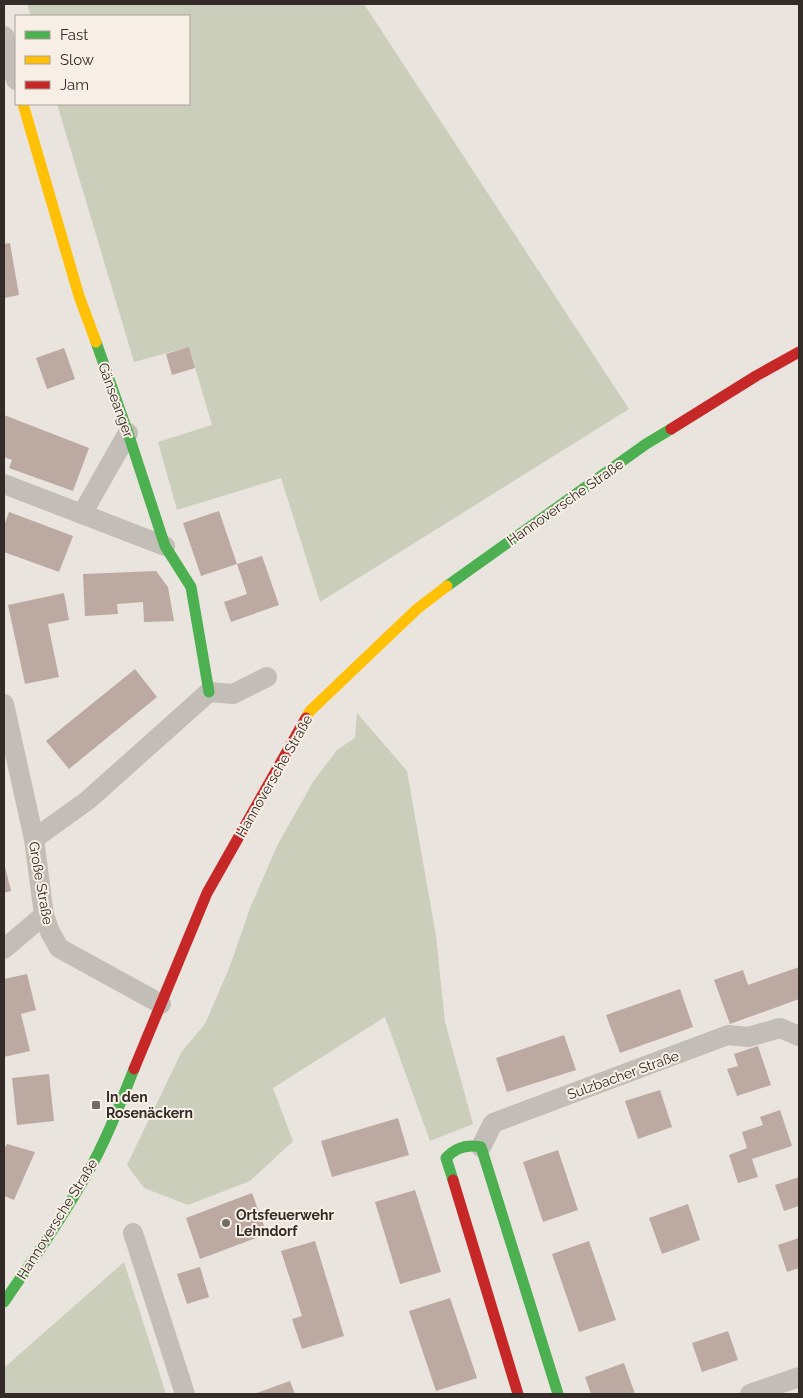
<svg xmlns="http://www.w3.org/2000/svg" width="803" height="1398" font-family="Raleway,sans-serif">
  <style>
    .green { fill: #cbceba }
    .building { fill: #bca9a2 }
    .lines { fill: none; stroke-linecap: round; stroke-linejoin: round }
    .street { stroke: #c3bdb8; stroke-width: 20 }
    .fast { stroke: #4caf50; stroke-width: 11 }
    .slow { stroke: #ffc107; stroke-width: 11 }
    .jam { stroke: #c62828; stroke-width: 11 }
    .poi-dot { fill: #736c67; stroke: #f7efe6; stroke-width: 2 }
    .labels { text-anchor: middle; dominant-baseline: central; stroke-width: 4; stroke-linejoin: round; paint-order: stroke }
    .street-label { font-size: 14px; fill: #332b27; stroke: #f7efe6 }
    .poi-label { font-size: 14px; font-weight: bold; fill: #332b27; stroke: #f7efe6; text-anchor: start }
  </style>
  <rect width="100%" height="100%" fill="#eae4df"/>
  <g class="green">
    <path d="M27,4H364L629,409L320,602L281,478L177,510L158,442L212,425L189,347L134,362L57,104H189V16H31Z"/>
    <path d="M357,713L407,771L436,936L445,1022L473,1124L430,1141L385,1017L273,1088L293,1141L250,1181L188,1205L144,1188L127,1165L182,1051L205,1024L230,966L250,908L278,844L313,782L337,750L355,738Z"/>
    <path d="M124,1262L166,1394H4V1368Z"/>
  </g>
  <g class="building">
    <path d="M10,243L19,295L4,298V244Z"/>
    <path d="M189,347L195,368L172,375L166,354Z"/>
    <path d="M64,348L75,379L47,389L36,358Z"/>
    <path d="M4,415L89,448L73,491L9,468L12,460L4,457Z"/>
    <path d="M219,511L237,564L262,556L279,605L231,622L224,602L247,594L237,564L201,576L183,523Z"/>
    <path d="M9,512L73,536L59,572L4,552V526Z"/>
    <path d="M156,571L168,587L174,621L144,622L143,602L117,604L118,614L85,616L83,574Z"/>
    <path d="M64,593L69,620L48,624L59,677L25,684L8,605Z"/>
    <path d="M135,669L157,697L69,769L46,741Z"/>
    <path d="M4,863L11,891L4,893Z"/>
    <path d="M799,967V999L730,1024L714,980L743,970L748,985Z"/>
    <path d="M27,974L36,1010L21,1014L30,1051L4,1057V979Z"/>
    <path d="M680,989L693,1027L620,1053L606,1015Z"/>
    <path d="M564,1035L576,1070L507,1092L496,1058Z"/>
    <path d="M758,1046L771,1085L737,1096L727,1069L738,1066L734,1054Z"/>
    <path d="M49,1074L54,1121L17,1125L12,1078Z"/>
    <path d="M660,1090L672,1127L638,1139L625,1101Z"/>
    <path d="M780,1110L792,1146L752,1159L758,1177L738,1183L729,1155L747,1148L742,1132L763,1125L760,1117Z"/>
    <path d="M398,1118L409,1155L332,1177L321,1141Z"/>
    <path d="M7,1144L35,1152L14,1200L4,1196V1149Z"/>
    <path d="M558,1150L578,1210L543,1222L523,1162Z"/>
    <path d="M799,1177V1206L784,1211L775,1185Z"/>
    <path d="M415,1190L441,1272L400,1284L375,1202Z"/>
    <path d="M252,1193L267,1234L200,1259L186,1218Z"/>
    <path d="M688,1204L700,1240L662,1254L649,1218Z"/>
    <path d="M799,1238V1268L787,1272L778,1245Z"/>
    <path d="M315,1241L344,1336L302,1349L292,1319L302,1316L281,1251Z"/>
    <path d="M589,1241L616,1320L579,1332L552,1254Z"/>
    <path d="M200,1267L209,1297L187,1304L177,1274Z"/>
    <path d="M450,1298L477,1378L436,1391L409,1311Z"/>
    <path d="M728,1331L738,1360L702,1372L692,1343Z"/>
    <path d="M624,1363L635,1394H591L585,1377Z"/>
    <path d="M290,1381L295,1394H254Z"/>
  </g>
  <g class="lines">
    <g class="street">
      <path d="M4,36L16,80"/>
      <path d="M4,484L165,546"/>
      <path d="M82,514L128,433"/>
      <path d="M4,704L34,839L44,915L50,932L59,948L161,1004"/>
      <path d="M34,839L88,800L209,692L233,694L267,677"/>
      <path d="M4,949L44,915"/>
      <path d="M481,1147L493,1123L728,1035L748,1037L780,1028L799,1036"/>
      <path d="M133,1233L185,1394"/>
      <path d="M750,1394L799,1377"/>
    </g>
    <g class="fast">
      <path d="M96,342L128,433L165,546L191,587L209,692"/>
      <path d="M447,586L646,444L671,429"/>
      <path d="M453,1180L446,1158C456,1147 467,1144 481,1147L558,1394"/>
      <path d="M4,1302C33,1260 62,1218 87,1174C106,1141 120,1104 134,1069"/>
    </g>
    <g class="slow">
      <path d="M23,104L79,296L96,342"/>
      <path d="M306,718L310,711L417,609L447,586"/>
    </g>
    <g class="jam">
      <path d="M671,429L756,376L799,352"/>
      <path d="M134,1069L207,893L306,718"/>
      <path d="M453,1180L518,1394"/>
    </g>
  </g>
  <g class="poi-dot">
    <rect x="91" y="1100" width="10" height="10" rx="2.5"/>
    <circle cx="226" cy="1223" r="5"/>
  </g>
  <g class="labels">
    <g class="street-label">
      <text transform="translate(116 400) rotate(70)">Gänseanger</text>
      <text transform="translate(565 502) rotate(-35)">Hannoversche Straße</text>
      <text transform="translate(274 776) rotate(-60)">Hannoversche Straße</text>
      <text transform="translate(41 883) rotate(80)">Große Straße</text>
      <text transform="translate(623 1075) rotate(-20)">Sulzbacher Straße</text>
      <text transform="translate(57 1219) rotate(-58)">Hannoversche Straße</text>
    </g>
    <g class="poi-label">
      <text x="106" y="1097">In den<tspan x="106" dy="16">Rosenäckern</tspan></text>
      <text x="236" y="1215">Ortsfeuerwehr<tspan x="236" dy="16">Lehndorf</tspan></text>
    </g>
  </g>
  <rect width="803" height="1398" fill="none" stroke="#332b27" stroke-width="10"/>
  <rect x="15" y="15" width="175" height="90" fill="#f7efe6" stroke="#a9a19a"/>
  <rect x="25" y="31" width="25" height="8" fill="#4caf50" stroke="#a9a19a"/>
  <text x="60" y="40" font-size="15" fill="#332b27">Fast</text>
  <rect x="25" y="56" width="25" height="8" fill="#ffc107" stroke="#a9a19a"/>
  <text x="60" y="65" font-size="15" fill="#332b27">Slow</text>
  <rect x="25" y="81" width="25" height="8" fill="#c62828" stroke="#a9a19a"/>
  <text x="60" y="90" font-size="15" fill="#332b27">Jam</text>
</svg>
